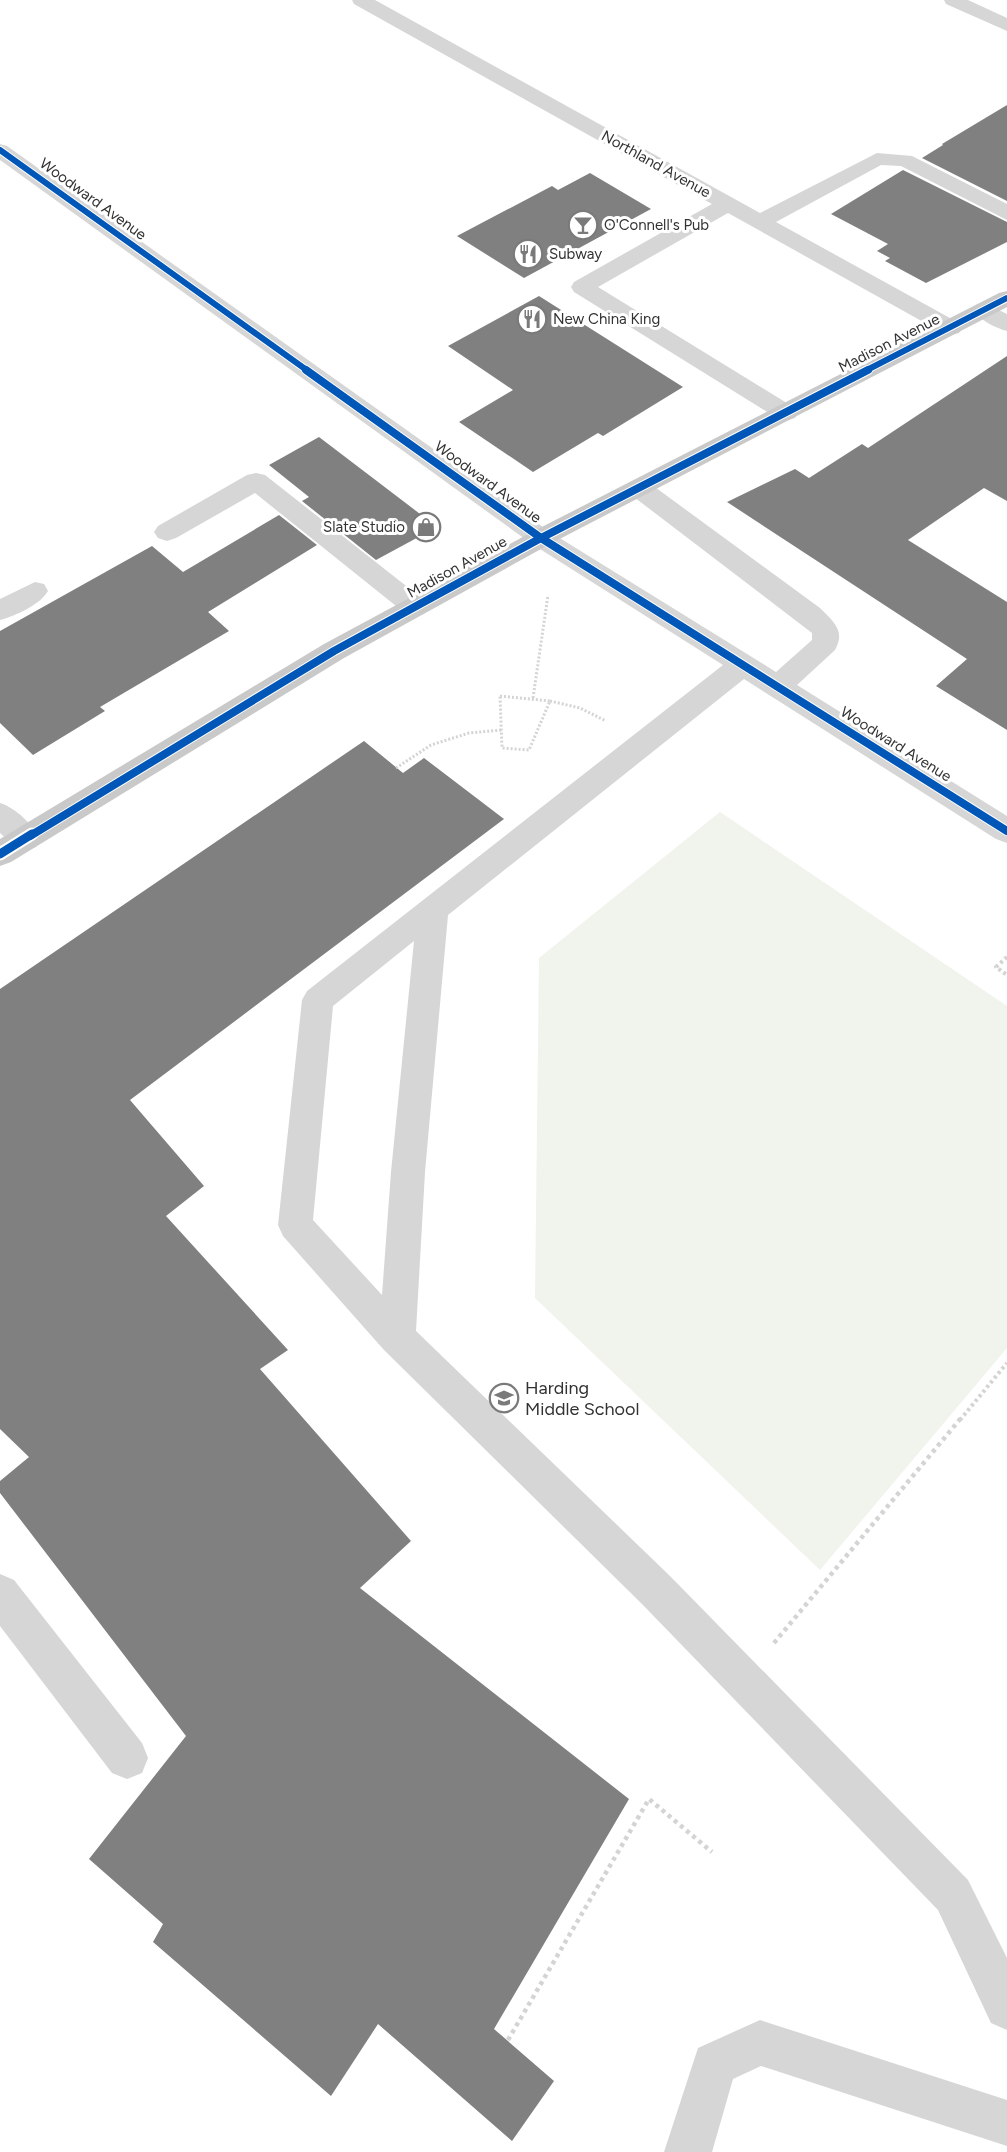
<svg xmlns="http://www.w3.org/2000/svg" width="1007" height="2152" font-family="Figtree,sans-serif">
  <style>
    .green { fill: #f1f3ed }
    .building { fill: #808080 }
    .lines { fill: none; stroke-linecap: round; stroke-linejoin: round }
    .path-far2 { stroke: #d4d4d4; stroke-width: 3; stroke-dasharray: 2 2; stroke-linecap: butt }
    .path-far1 { stroke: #d4d4d4; stroke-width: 4; stroke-dasharray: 3 3; stroke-linecap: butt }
    .path { stroke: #d4d4d4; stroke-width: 4.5; stroke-dasharray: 4 4; stroke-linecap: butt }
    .minor { fill: #d6d6d6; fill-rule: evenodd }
    .major { fill: #c9c9c9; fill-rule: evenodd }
    .cycleway-far2-casing { stroke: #fff; stroke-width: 8 }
    .cycleway-far1-casing { stroke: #fff; stroke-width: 10 }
    .cycleway-casing { stroke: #fff; stroke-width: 13 }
    .cycleway-far2 { stroke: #0057b8; stroke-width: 6 }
    .cycleway-far1 { stroke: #0057b8; stroke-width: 8 }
    .cycleway { stroke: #0057b8; stroke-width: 9 }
    .labels { text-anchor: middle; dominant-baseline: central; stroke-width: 6; stroke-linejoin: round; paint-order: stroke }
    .far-street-label { font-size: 15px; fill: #323232; stroke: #fff }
    .far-poi-label { font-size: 15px; fill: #323232; stroke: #fff; text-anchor: start }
    .poi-label { font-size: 18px; fill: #323232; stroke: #fff; text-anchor: start }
  </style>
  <rect width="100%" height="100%" fill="#fff"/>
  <path class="green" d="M720,812L1007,1006V1348L820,1570L535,1298L539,958Z"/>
  <g class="building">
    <path d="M1007,105V201L922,158L943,145L942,144Z"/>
    <path d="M903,170L1007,222V242L926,283L885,261L890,258L877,251L888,244L831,214Z"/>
    <path d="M590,173L651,209L524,278L457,236L552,186L558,190Z"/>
    <path d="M539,296L683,387L603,436L598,433L533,472L459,422L513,390L448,346Z"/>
    <path d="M1007,356V501L984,488L908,540L1007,602V730L936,686L967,659L727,502L795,469L809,478L862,444L868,448Z"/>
    <path d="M319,437L407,504L437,527L376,560L302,501L309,497L269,465Z"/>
    <path d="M279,515L317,545L208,612L229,631L100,707L105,711L33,755L0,723V631L152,546L183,572Z"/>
    <path d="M364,741L403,773L424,758L504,819L130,1100L204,1186L166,1216L288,1350L260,1369L411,1541L360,1588L629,1799L494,2029L554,2081L512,2141L378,2024L331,2096L153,1942L163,1924L89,1859L186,1736L0,1493V1481L29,1457L0,1429V989Z"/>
  </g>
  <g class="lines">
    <g class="path-far2">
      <path d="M500,696L550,701L529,750L502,748Z"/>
      <path d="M533,698L548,595"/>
      <path d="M550,701L580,708L606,721"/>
      <path d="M396,768L431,745L469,733L502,730"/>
    </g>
    <g class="path-far1">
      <path d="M1007,957L996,967L1007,975"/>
      <path d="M960,1420L1007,1363"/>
    </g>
    <g class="path">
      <path d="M774,1643L961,1418"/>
      <path d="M508,2040L649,1799L712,1852"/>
    </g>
    <g class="minor">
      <path d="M352,0H375L760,213L877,153L912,156L1007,204V220L901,166L881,165L776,222L959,323L963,328L959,333L951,335L943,333L728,213L598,287L795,408L798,413L795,418L786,421L777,418L574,292L571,287L574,282L712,204L354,4Z"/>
      <path d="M944,0H968L1007,18V31L946,4Z"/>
      <path d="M0,144L7,146L550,532L776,672L812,640V633L630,494L626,488L630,482L639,480L648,482L820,608C833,621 846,631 835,650L797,685L1007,816V843L996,839L744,679L448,915L425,1172L416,1331L670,1576L968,1880L1007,1958V2030L991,2023L938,1910L642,1604L384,1350L283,1236L278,1225L302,1000L307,991L723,665L532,544L0,160ZM414,941L391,1172L382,1295L313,1220L333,1006Z"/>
      <path d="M984,303L1007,314V331C995,328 980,320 973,310L976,305Z"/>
      <path d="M256,473L265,475L424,600L428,607L424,614L415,616L406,614L255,493L176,538L167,541L158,538L154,532L158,526L247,475Z"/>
      <path d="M35,582L44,584L48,591C40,605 15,616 0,620V599Z"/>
      <path d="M0,803C16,808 32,824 40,839L36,847C17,853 13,845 0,833Z"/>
      <path d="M0,1574L14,1580L142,1743L148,1758L142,1773L127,1779L112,1773L0,1626Z"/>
      <path d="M760,2020L1007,2100V2146L761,2066L733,2079L712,2152H664L698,2048Z"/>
    </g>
    <path class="major" d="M1007,291V307L550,544L344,658L11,862L0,866V839L324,644L532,532L999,293Z"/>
    <g class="cycleway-far2-casing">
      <g id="cycleway-far2">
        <path d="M0,150L308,371"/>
        <path d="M865,371L1007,298"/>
      </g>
    </g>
    <g class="cycleway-far1-casing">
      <g id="cycleway-far1">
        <path d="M306,370L541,538L1007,831"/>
        <path d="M30,836L334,651L541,538L868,370"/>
      </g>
    </g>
    <g class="cycleway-casing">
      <path id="cycleway" d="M0,854L32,834"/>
    </g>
    <use href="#cycleway-far2" class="cycleway-far2"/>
    <use href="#cycleway-far1" class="cycleway-far1"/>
    <use href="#cycleway" class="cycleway"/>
  </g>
  <defs>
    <g id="bar-ring" transform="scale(1.5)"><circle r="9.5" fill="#fff" stroke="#7a7a7a" stroke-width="1.5"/><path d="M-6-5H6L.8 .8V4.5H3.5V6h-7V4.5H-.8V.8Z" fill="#7a7a7a"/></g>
    <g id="restaurant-ring" transform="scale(1.5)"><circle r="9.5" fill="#fff" stroke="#7a7a7a" stroke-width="1.5"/><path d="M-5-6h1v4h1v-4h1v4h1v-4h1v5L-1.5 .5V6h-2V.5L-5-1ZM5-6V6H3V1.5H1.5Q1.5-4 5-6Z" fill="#7a7a7a"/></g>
    <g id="shop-ring" transform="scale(1.5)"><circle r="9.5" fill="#fff" stroke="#7a7a7a" stroke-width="1.5"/><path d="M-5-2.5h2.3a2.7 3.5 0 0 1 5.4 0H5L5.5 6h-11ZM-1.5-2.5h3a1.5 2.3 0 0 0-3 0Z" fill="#7a7a7a"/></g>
    <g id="school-ring" transform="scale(1.5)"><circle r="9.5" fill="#fff" stroke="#7a7a7a" stroke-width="1.5"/><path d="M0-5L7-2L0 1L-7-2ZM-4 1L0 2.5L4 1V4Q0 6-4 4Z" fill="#7a7a7a"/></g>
  </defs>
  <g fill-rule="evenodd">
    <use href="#bar-ring" x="583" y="225"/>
    <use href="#restaurant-ring" x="528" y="254"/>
    <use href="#restaurant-ring" x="532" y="319"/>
    <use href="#shop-ring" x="426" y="527"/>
    <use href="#school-ring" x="504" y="1398"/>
  </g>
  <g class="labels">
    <g class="far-street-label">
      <text transform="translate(656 164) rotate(29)">Northland Avenue</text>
      <text transform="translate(93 199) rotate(36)">Woodward Avenue</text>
      <text transform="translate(889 343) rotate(-27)">Madison Avenue</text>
      <text transform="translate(488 482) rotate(36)">Woodward Avenue</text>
      <text transform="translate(457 567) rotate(-29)">Madison Avenue</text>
      <text transform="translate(896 744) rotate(32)">Woodward Avenue</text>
    </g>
    <g class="far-poi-label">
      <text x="604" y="225">O'Connell's Pub</text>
      <text x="549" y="254">Subway</text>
      <text x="553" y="319">New China King</text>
      <text x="405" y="527" text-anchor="end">Slate Studio</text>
    </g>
    <g class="poi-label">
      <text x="525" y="1388">Harding<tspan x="525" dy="21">Middle School</tspan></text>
    </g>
  </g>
</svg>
